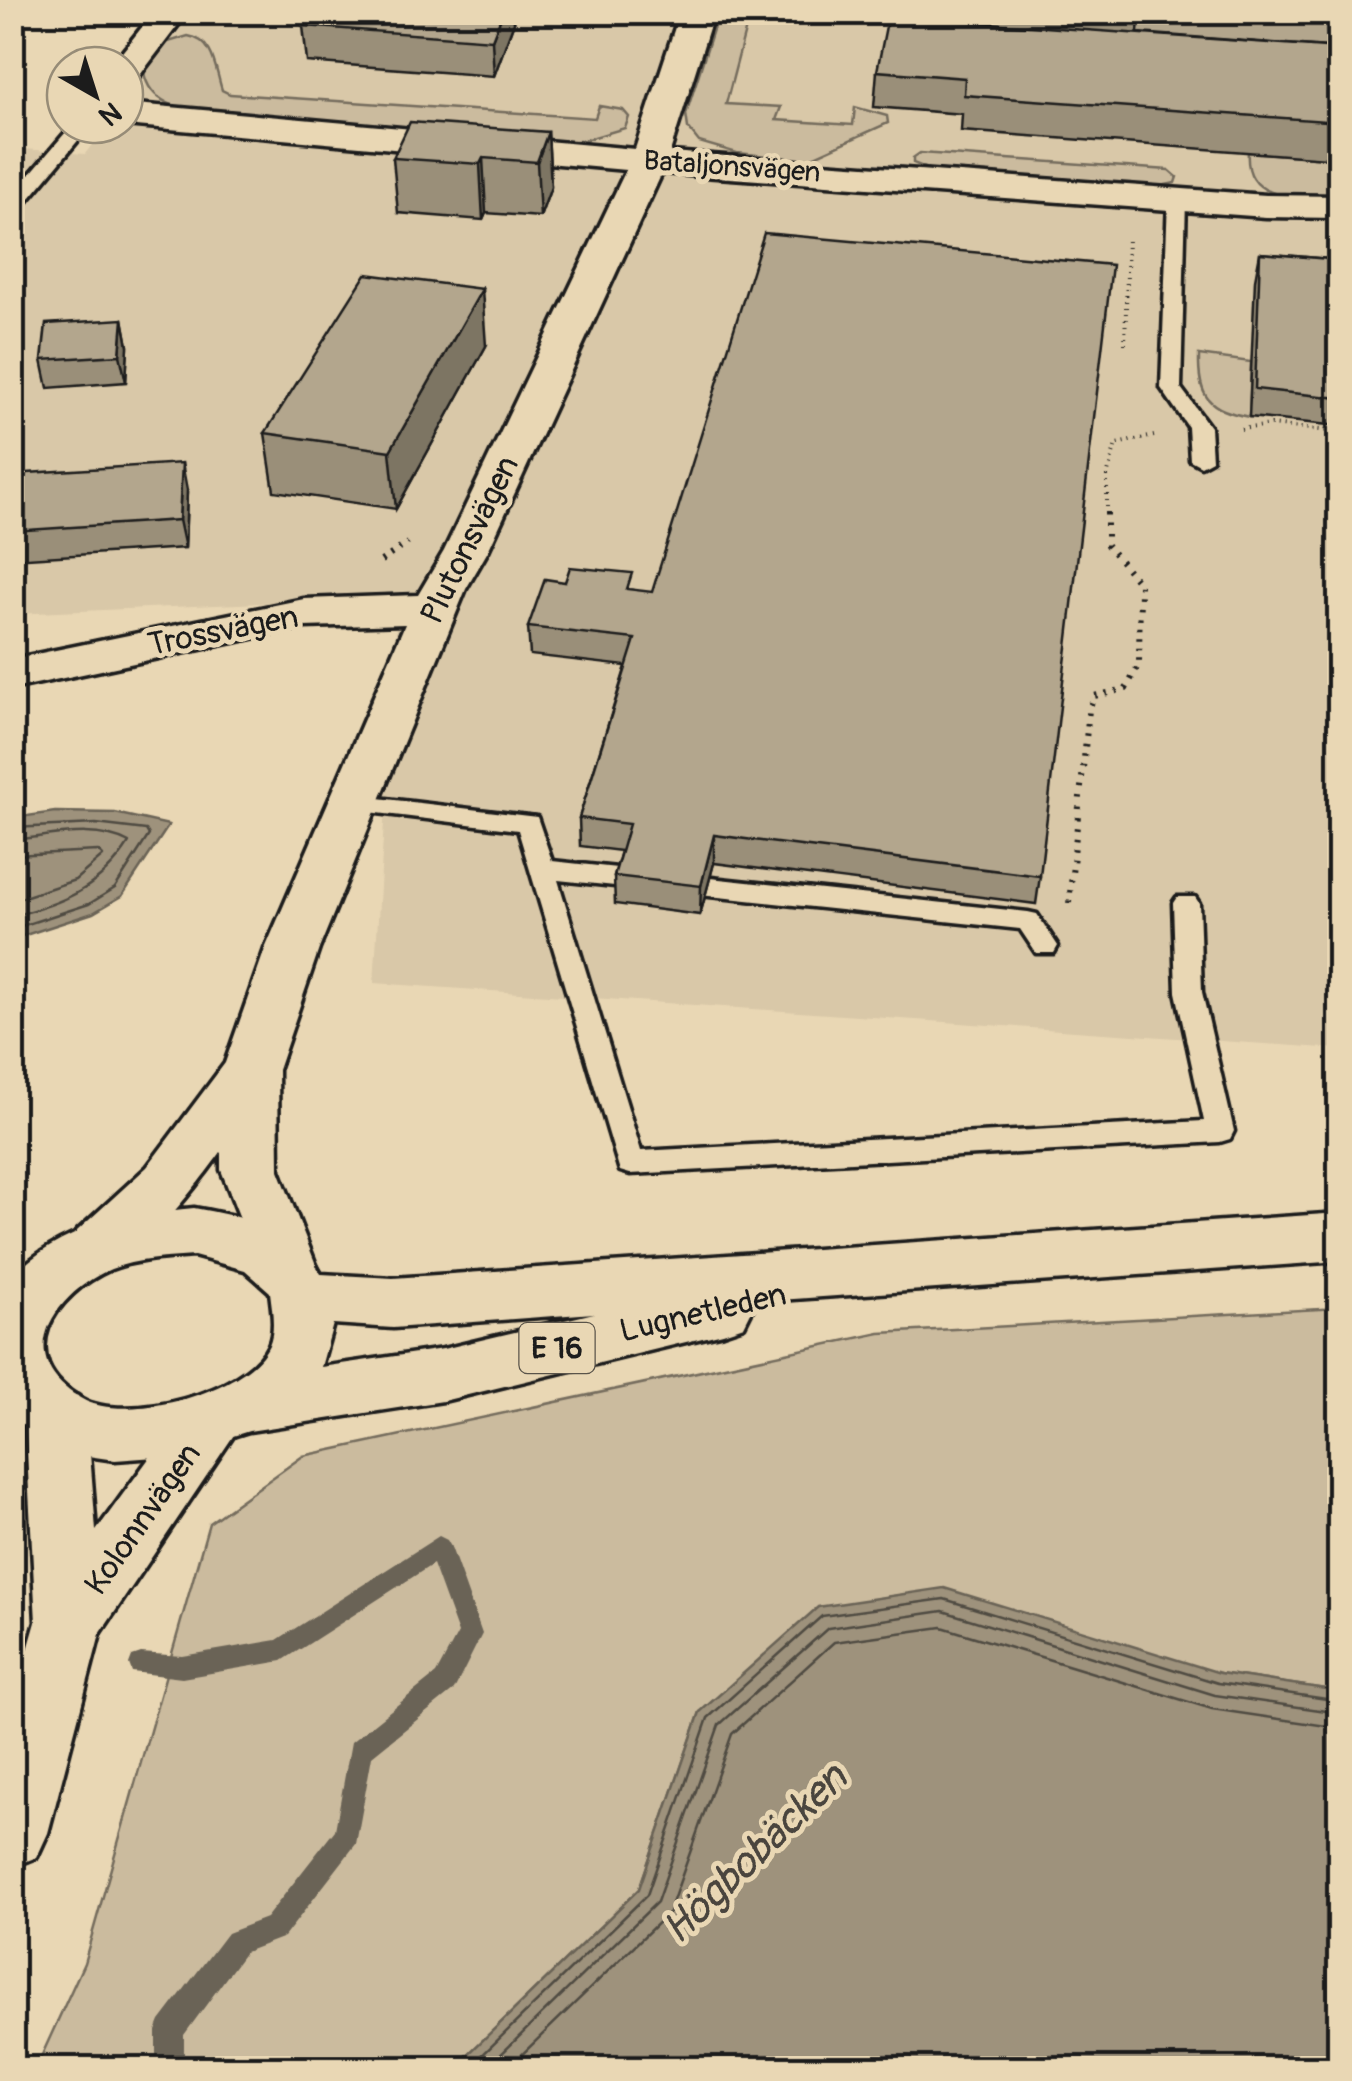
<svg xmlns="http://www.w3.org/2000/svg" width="1352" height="2081" font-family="Pangolin,sans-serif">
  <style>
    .built { fill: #d9c8a8 }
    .green { fill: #cbbb9e; stroke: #746c5d; stroke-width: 2.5 }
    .water { fill: #9e927c; stroke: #6a6356; stroke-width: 2.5 }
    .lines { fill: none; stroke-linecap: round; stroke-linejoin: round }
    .shore { stroke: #504b42; stroke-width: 2.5 }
    .stream { fill: #6a6356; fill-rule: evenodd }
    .service-casing { stroke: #1c1c1c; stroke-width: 7 }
    .minor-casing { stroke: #1c1c1c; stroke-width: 7 }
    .trunk-casing { stroke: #1c1c1c; stroke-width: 7 }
    .path-far1 { stroke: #1c1c1c; stroke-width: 4; stroke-dasharray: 1 5; stroke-linecap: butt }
    .path { stroke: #1c1c1c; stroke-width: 6; stroke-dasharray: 2.5 8; stroke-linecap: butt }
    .service { fill: #e9d7b4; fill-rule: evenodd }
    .minor { fill: #e9d7b4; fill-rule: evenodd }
    .trunk { fill: #e9d7b4; fill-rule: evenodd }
    .wall { fill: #9a8f79; stroke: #1c1c1c; stroke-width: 2.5 }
    .shaded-wall { fill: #7d7463; stroke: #1c1c1c; stroke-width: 2.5 }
    .building { fill: #b3a68d; stroke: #1c1c1c; stroke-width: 2.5 }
    .labels { text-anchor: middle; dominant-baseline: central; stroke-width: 10; stroke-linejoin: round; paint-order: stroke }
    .far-street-label { font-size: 28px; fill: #1c1c1c; stroke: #e9d7b4 }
    .shield { fill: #e9d7b4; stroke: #5a544a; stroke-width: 2.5 }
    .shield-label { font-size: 30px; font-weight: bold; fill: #1c1c1c }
    .street-label { font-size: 32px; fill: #1c1c1c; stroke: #e9d7b4 }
    .near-water-label { font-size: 42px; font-style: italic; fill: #4a453e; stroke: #e9d7b4 }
  </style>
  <rect width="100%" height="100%" fill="#e9d7b4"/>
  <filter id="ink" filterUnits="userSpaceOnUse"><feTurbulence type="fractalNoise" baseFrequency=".01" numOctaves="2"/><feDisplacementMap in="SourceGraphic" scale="20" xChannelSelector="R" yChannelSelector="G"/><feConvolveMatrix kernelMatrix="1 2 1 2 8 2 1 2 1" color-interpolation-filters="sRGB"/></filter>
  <g filter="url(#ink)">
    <path class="built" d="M189,13H1339V1049L374,983L398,597L13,614L12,148L85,154L107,125H125V100Z"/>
    <g class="green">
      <path d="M750,12L726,104L781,107L776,120L853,125L855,107L887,116L888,123L806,160L737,153L699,142L688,128L686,114L716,20L720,13Z"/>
      <path d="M188,36C214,40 215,68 222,90L230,94L595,118L599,106L623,110L629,117L625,128L581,141H553L224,116C194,110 150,110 144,72L165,43Z"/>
      <path d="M1248,152L1339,159V197C1301,196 1244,205 1248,152Z"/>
      <path d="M920,153L1169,170L1177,177L1175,183L1161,186L928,169L913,163V158Z"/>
      <path d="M1199,355L1251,362L1249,417C1208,409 1198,398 1199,355Z"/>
      <path d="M1339,1308V1691L1220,1673L700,1712L639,1889L454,2068H36L84,1963L209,1523L303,1456L880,1333Z"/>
    </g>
    <g class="water">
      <path d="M55,812L115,813L169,825L122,896L93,913L13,939V818Z"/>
      <path d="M944,1588L1220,1673L1339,1691V2068H454L639,1889L700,1712L818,1607Z"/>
    </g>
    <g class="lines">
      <g class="shore">
        <path d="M12,828L96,824L146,830L149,835L115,888L89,904L12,929"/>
        <path d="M12,840C49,837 95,824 129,843C101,888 62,904 12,916"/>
        <path d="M12,855L98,851L103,856L75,880L12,901"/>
        <path d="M469,2068L647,1895L708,1718L822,1616L944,1599L1218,1683L1340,1701"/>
        <path d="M487,2068L657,1902L719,1725L828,1628L943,1611L1215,1695L1340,1713"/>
        <path d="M508,2068L669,1912L732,1734L834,1642L942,1627L1212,1709L1340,1728"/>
      </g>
      <path class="stream" d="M439,1536L447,1540L451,1547L482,1634L454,1690L372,1756L356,1844L284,1937L245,1952L184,2035V2068H156V2031L160,2021L227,1933L266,1918L335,1830L351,1742L436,1674L458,1633L433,1564L282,1661L182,1678L132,1672L129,1664L132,1656L141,1653L182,1656L277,1640Z"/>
      <g class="service-casing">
        <g id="service">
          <path d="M72,125H91L19,211L12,213V195Z"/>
          <path d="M1177,193L1186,199L1181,388L1210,427L1212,460L1201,466L1190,460L1188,427L1161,388L1168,199Z"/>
          <path d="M353,795L537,817L552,861L1028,912L1037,914L1058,946L1054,953H1036L1020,929L558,880L641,1151L1204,1121L1176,992L1173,903L1177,897H1195L1199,903L1202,992L1234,1131L1230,1139L1220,1142L630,1174L620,1171L518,830L344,809L340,803Z"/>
        </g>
      </g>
      <g class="minor-casing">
        <g id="minor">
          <path d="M154,12H188L137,79L125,82V65H112Z"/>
          <path d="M680,12H714L670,152L1266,195L1340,196V218L1266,217L662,173L488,551L466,589L319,949L278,1070L279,1170L318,1270L309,1287L288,1294L267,1287L221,1170V1152C201,1180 133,1269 99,1271C93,1272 84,1267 77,1265L68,1248L77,1231L147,1167L225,1063L265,949L405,624L304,627L12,689V659L304,599L418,595L444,551L626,170L125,125V103L635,149Z"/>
          <path d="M56,1388L78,1396L87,1415L96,1531L193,1398L215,1390L237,1398L246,1417L100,1634L48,1833L37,1857L12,1867V1706L36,1622L25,1415L34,1396Z"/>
        </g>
      </g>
      <g class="trunk-casing">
        <path id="trunk" d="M194,1208C243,1217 297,1227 321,1274L393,1278L1340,1213V1261L750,1302L753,1308L744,1326L723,1333L443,1401L249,1431L169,1456L115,1460L81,1455L41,1439L12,1416V1277C59,1227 128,1214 194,1208ZM194,1256L245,1270L270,1292C272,1309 276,1329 269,1345C247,1393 125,1424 82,1399C10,1358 54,1294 111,1269C136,1259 167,1258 194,1256ZM594,1313L443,1349L321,1367L333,1324L393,1328Z"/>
      </g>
      <g class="path-far1">
        <path d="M1125,344L1128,237"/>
        <path d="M1241,429L1271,425L1340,432"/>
        <path d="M1107,513V476L1116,444L1154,436"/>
      </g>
      <g class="path">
        <path d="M381,561L408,543"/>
        <path d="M1069,903L1089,710L1094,696L1126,689L1139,664L1140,584L1107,545V510"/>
      </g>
      <use href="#service" class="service"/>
      <use href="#minor" class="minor"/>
      <use href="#trunk" class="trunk"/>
    </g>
    <g class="wall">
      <path d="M986,12H1340V159L961,131L962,114L874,107L877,71L985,23Z"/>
      <path d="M514,22L494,76L307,62L303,26Z"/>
      <path d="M548,132L551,187L540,217L486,213L483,220L398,213L393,158Z"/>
      <path d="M1260,253L1340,260V426L1249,417L1255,280Z"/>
      <path d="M123,319L128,346L126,382L48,388L42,360Z"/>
      <path d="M486,346L396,509L274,491L265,433Z"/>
      <path d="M12,474L187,490L185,548L12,559Z"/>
      <path d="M632,590L1040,876L1036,904L714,863L700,915L615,904L614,876L621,851L580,846L579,818L626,666L530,655L528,627Z"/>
    </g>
    <g class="shaded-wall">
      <path d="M503,12H514V22L494,76L492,40Z"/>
      <path d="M548,132L551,187L540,217L537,162Z"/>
      <path d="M483,158L486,213L483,220L480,164Z"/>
      <path d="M482,289L486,346L396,509L390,451Z"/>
      <path d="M123,319L128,346L126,382L120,355Z"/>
      <path d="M182,463L187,490L185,548L179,520Z"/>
      <path d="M714,835V863L700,915L701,886Z"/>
    </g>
    <g class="building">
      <path d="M311,12H503L492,40L303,26Z"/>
      <path d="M1057,12H1340V31H1327L1328,47L1138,33L1139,18Z"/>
      <path d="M888,16L1340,48V122L964,95L965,78L877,71Z"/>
      <path d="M410,122L548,132L537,162L483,158L480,164L393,158Z"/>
      <path d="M764,233L1112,265L1040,876L714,835L701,886L614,876L629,824L579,818L635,639L528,627L545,579L565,582L570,567L632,573L627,589L652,592Z"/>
      <path d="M1260,253L1340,260V398L1255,389Z"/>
      <path d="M366,274L482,289L390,451L265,433Z"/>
      <path d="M123,319L120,355L42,360L46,324Z"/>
      <path d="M182,463L179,520L12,531V474Z"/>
    </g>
  </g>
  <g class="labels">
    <g class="far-street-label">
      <text transform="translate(732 167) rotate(4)">Bataljonsvägen</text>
    </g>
    <rect class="shield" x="519.5" y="1323" width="75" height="50" rx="8"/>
    <g class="shield-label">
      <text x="557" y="1348">E 16</text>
    </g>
    <g class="street-label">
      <text transform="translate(470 540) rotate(-64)">Plutonsvägen</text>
      <text transform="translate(223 631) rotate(-11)">Trossvägen</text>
      <text transform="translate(703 1313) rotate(-13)">Lugnetleden</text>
      <text transform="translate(143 1519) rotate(-55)">Kolonnvägen</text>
    </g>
    <g class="near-water-label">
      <text transform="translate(755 1854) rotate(-44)">Högbobäcken</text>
    </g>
  </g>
  <rect width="1352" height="2081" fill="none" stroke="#e9d7b4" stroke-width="50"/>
  <rect x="25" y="25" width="1302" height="2031" fill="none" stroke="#1c1c1c" stroke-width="4" filter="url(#ink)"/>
  <g transform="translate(95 95) rotate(141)"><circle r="48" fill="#e9d7b4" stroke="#978c77" stroke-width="2.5"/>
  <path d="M0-8L18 38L0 25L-18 38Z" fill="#1c1c1c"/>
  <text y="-15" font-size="28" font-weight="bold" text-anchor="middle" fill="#1c1c1c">N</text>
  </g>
</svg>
